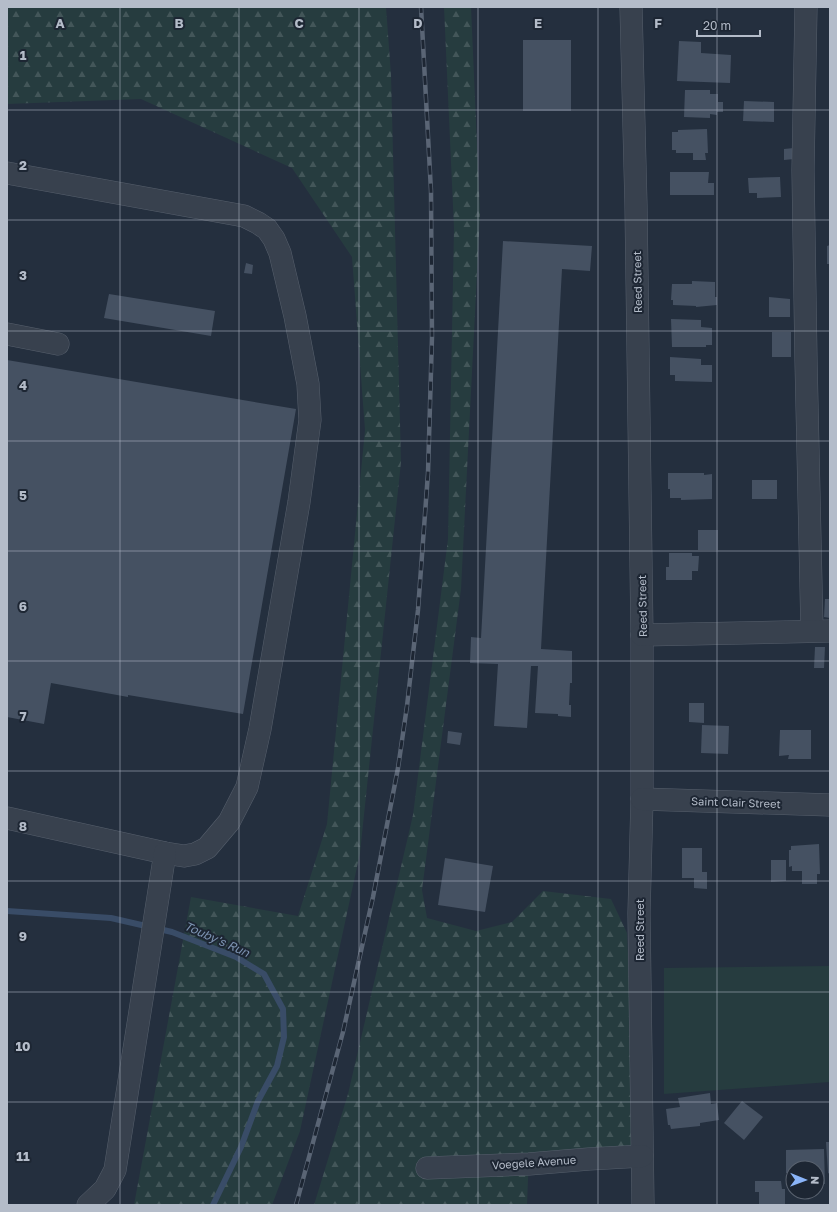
<svg xmlns="http://www.w3.org/2000/svg" width="837" height="1212" font-family="'Golos Text',sans-serif">
  <style>
    .green { fill: #263c3f }
    .forest { fill: url(#forest-firs) }
    .lines { fill: none; stroke-linecap: round; stroke-linejoin: round }
    .stream { stroke: #394c67; stroke-width: 6 }
    .building { fill: #455162 }
    .minor-casing { stroke: #565f6c; stroke-width: 23 }
    .minor { stroke: #38414e; stroke-width: 22 }
    .rail-casing { stroke: #5a6575; stroke-width: 4.5 }
    .rail { stroke: #1d2633; stroke-width: 3; stroke-dasharray: 9; stroke-linecap: butt }
    .grid { fill: none; stroke: #b4bcc9; stroke-width: 1; stroke-opacity: 0.55 }
    .labels { text-anchor: middle; dominant-baseline: central; stroke-width: 4; stroke-linejoin: round; paint-order: stroke }
    .street-label { font-size: 11px; fill: #b4bcc9; stroke: #1d2633 }
    .water-label { font-size: 12px; font-style: italic; fill: #7c92b1; stroke: #1d2633 }
    .grid-label { font-size: 13px; text-anchor: middle; font-weight: bold; fill: #b4bcc9; stroke: #1d2633; stroke-width: 4; stroke-linejoin: round; paint-order: stroke }
  </style>
  <defs>
    <pattern id="forest-firs" width="22" height="20" patternUnits="userSpaceOnUse"><rect width="22" height="20" fill="#263c3f"/><path d="M5 1l3.5 6h-7zM16 11l3.5 6h-7z" fill="#435659"/></pattern>
  </defs>
  <rect width="100%" height="100%" fill="#242f3e"/>
  <path class="green" d="M830,966V1082L664,1094V968Z"/>
  <g class="forest">
    <path d="M7,7H386L391,75L401,462L360,853L300,1131L272,1205H134L191,897L298,916L327,824L365,430L352,257L292,168L141,99L7,104Z"/>
    <path d="M444,7H471L480,214L461,589L422,890L427,918L476,931L512,922L543,891L611,899L627,933L637,1146L529,1154L527,1205H314L348,1094L413,815L448,539L454,228Z"/>
  </g>
  <g class="lines">
    <path class="stream" d="M7,911L111,918L172,932L236,957L264,974L283,1009L284,1037L277,1066L258,1101L241,1147L213,1205"/>
  </g>
  <g class="building">
    <rect x="523" y="40" width="48" height="71"/>
    <path d="M679,41L701,42V53L731,55L730,83L677,81Z"/>
    <path d="M685,90H710V94H718V102H723V112H717V115L710,114V118L684,117Z"/>
    <path d="M744,101L774,102V122L743,121Z"/>
    <path d="M707,129L708,153H705L706,160H693V153H676V150H672V132H678V130Z"/>
    <path d="M794,148V159L784,160V149Z"/>
    <path d="M670,172H709L708,183H714V195H670Z"/>
    <path d="M780,177L781,197L757,198V193H749L748,178Z"/>
    <path d="M503,241L592,246L590,271L562,269L541,649L572,651V683H570L569,705H571V717L558,716V714L535,713L538,666H531L527,728L494,726L498,664L470,663L471,637L481,638Z"/>
    <path d="M830,245V264H827V246Z"/>
    <path d="M246,263L253,265L252,274L244,273Z"/>
    <path d="M692,281L715,282V297H717V305L696,307V306L673,305V300H671L672,284H692Z"/>
    <path d="M109,294L215,311L211,336L104,318Z"/>
    <path d="M769,297L790,299V317H769Z"/>
    <path d="M671,319L701,320V327L712,328V345H706V347H672Z"/>
    <rect x="772" y="332" width="19" height="25"/>
    <path d="M670,357L701,359V365H712V382L675,381V375H670Z"/>
    <path d="M7,360L296,409L243,714L128,695V697L51,683L44,724L7,717Z"/>
    <path d="M668,473H704V475L712,474V499L681,500V498H670V489H668Z"/>
    <rect x="752" y="480" width="25" height="19"/>
    <rect x="698" y="530" width="20" height="20"/>
    <path d="M669,553H692V556H699L698,571H692V580H666V567H669Z"/>
    <path d="M825,599H830V618L824,617Z"/>
    <path d="M815,647H825L824,668H814Z"/>
    <path d="M689,703H704V723L689,722Z"/>
    <path d="M702,725L729,726L728,754L701,753Z"/>
    <path d="M780,730H811V759H788L789,755L779,756Z"/>
    <path d="M448,731L462,733L460,745L447,743Z"/>
    <path d="M819,844L820,874H817V884H802V871H792V866L789,867V850H791V846Z"/>
    <path d="M682,848H702V872H707V889L694,888V878H682Z"/>
    <path d="M445,858L493,866L485,912L438,905Z"/>
    <path d="M771,860H786V881L771,882Z"/>
    <path d="M710,1093L711,1104L717,1103L719,1120L700,1123V1126L671,1129L670,1125H668L666,1109L680,1107L678,1098Z"/>
    <path d="M742,1101L763,1117L744,1140L724,1123Z"/>
    <path d="M826,1142H830V1174L828,1173Z"/>
    <path d="M824,1149L825,1184H817V1168H793V1173H786V1150Z"/>
    <path d="M755,1181H781L782,1189H785V1205H759V1192H755Z"/>
  </g>
  <g class="lines">
    <g class="minor-casing">
      <g id="minor">
        <path d="M631,7L636,206L642,635V799L639,913L643,1205"/>
        <path d="M806,7L803,170L806,360L812,631"/>
        <path d="M7,173L244,216L258,223L267,229L274,239L280,253L295,316L308,384L310,420L299,502L260,729L247,787L229,822L207,848L195,854L184,856L165,853L7,818"/>
        <path d="M7,334L58,344"/>
        <path d="M642,635L830,631"/>
        <path d="M642,799L830,805"/>
        <path d="M427,1168L529,1164L589,1159L642,1156"/>
        <path d="M88,1205L105,1189L115,1170L165,853"/>
      </g>
    </g>
    <use href="#minor" class="minor"/>
    <g class="rail-casing">
      <path id="rail" d="M296,1205L343,1032L373,897L398,768L407,706L418,610L428,473L432,337L431,191L421,7"/>
    </g>
    <use href="#rail" class="rail"/>
  </g>
  <path class="grid" d="M120,7V1205M239,7V1205M359,7V1205M478,7V1205M598,7V1205M717,7V1205M7,110H830M7,220H830M7,331H830M7,441H830M7,551H830M7,661H830M7,771H830M7,881H830M7,992H830M7,1102H830"/>
  <g class="labels">
    <g class="street-label">
      <text transform="translate(637 282) rotate(-91)">Reed Street</text>
      <text transform="translate(642 606) rotate(-91)">Reed Street</text>
      <text transform="translate(736 802) rotate(2)">Saint Clair Street</text>
      <text transform="translate(639 930) rotate(-90)">Reed Street</text>
      <text transform="translate(534 1162) rotate(-4)">Voegele Avenue</text>
    </g>
    <g class="water-label">
      <text transform="translate(217 939) rotate(24)">Touby's Run</text>
    </g>
  </g>
  <g class="grid-label">
    <text x="60" y="28">A</text>
    <text x="179" y="28">B</text>
    <text x="299" y="28">C</text>
    <text x="418" y="28">D</text>
    <text x="538" y="28">E</text>
    <text x="658" y="28">F</text>
    <text x="23" y="60">1</text>
    <text x="23" y="170">2</text>
    <text x="23" y="280">3</text>
    <text x="23" y="390">4</text>
    <text x="23" y="500">5</text>
    <text x="23" y="611">6</text>
    <text x="23" y="721">7</text>
    <text x="23" y="831">8</text>
    <text x="23" y="941">9</text>
    <text x="23" y="1051">10</text>
    <text x="23" y="1161">11</text>
  </g>
  <rect width="837" height="1212" fill="none" stroke="#b4bcc9" stroke-width="16"/>
  <g transform="translate(805 1180) rotate(91)"><circle r="19" fill="#1d2633" stroke="#59626f"/>
  <path d="M0-3L7 15L0 10L-7 15Z" fill="#8ab4f8"/>
  <text y="-6" font-size="11" font-weight="bold" text-anchor="middle" fill="#b4bcc9">N</text>
  </g>
  <path d="M697 30v6h63v-6" fill="none" stroke="#b4bcc9" stroke-width="2"/>
  <text x="703" y="30" font-size="12" fill="#b4bcc9" stroke="#1d2633" stroke-width="3" paint-order="stroke">20 m</text>
</svg>
